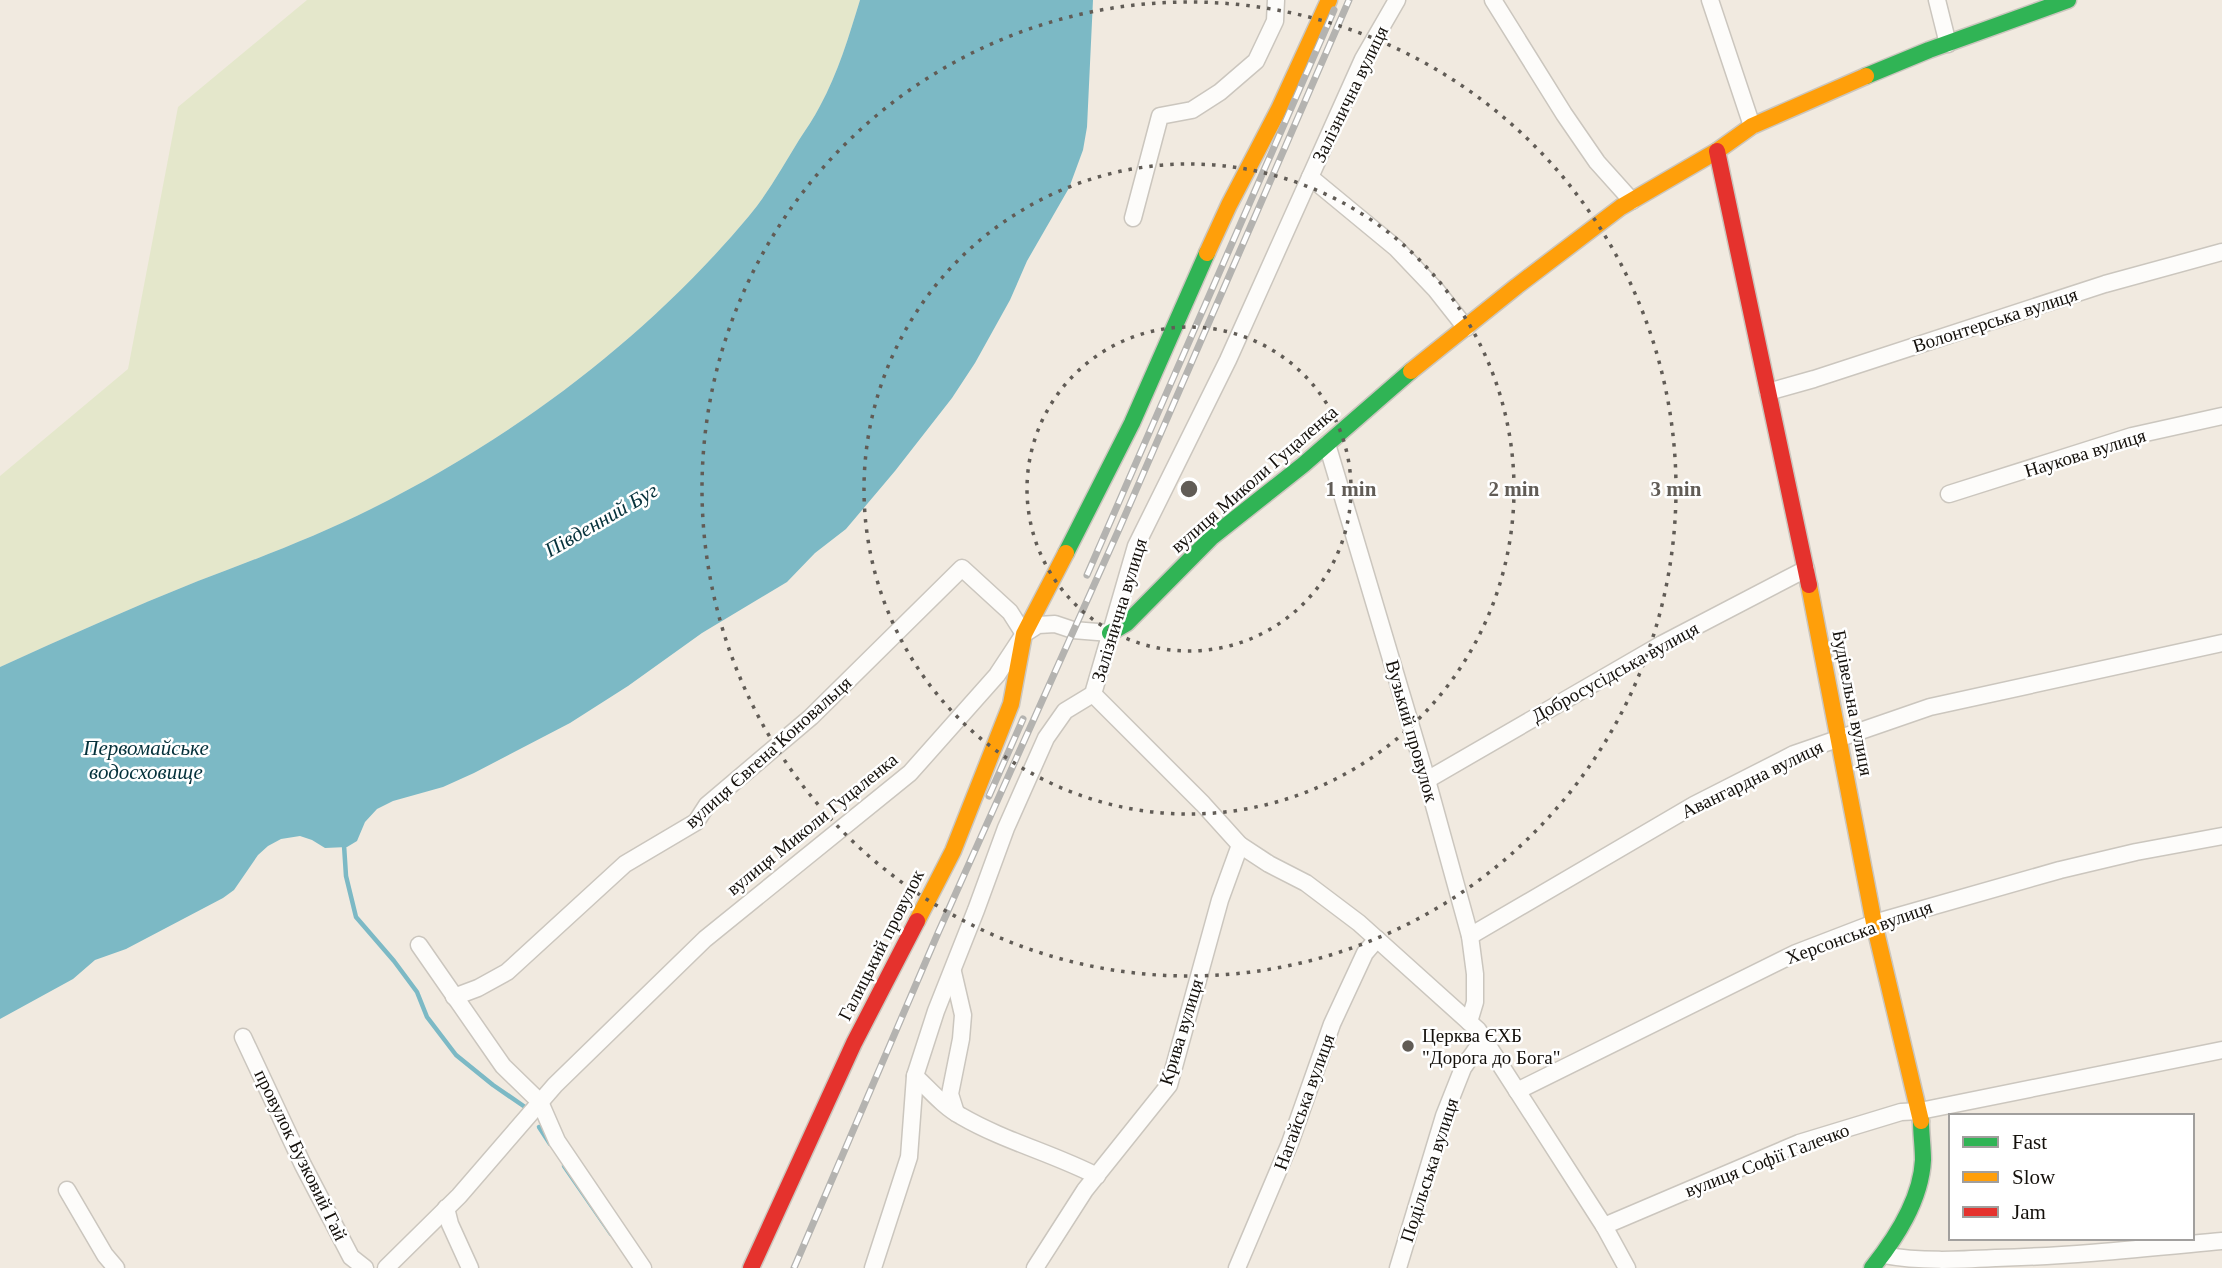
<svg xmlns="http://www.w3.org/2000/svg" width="2222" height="1268" font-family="'Times New Roman',serif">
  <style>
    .green { fill: #e4e7cb }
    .water { fill: #7cb9c5 }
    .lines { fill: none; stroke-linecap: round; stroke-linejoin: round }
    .stream { stroke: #7cb9c5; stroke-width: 4.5 }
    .street-casing { stroke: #cbc6be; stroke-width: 19 }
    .fast-casing { stroke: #cbc6be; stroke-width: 19 }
    .slow-casing { stroke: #cbc6be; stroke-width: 19 }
    .jam-casing { stroke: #cbc6be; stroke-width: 19 }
    .street { stroke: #fdfcfa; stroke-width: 16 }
    .fast { stroke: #30b455; stroke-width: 16 }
    .slow { stroke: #ff9f0a; stroke-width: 16 }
    .jam { stroke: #e5322d; stroke-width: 16 }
    .rail-casing { stroke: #b4b3b0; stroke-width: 7 }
    .rail { stroke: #fff; stroke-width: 4.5; stroke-dasharray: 13; stroke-linecap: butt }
    .ring { fill: none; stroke: #615c56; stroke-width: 3.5; stroke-dasharray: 3.5 7 }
    .poi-dot { fill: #615c56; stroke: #fff; stroke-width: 2.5 }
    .labels { text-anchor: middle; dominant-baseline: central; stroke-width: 5; stroke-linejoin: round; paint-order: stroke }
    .street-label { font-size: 19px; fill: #14100b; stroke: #fff }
    .poi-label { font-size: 19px; fill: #14100b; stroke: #fff; text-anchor: start }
    .water-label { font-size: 21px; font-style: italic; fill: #05313b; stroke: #fff }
    .centre { fill: #615c56; stroke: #fff; stroke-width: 3.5 }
    .ring-label { font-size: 21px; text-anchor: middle; font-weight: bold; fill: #615c56; stroke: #fff; stroke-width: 5; stroke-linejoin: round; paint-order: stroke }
  </style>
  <rect width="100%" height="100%" fill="#f1eae0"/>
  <path class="green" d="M307,0H860C849,36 838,73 820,106C814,118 806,129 799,140C783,166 769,192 749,216C647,338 514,438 371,509C315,537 256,559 198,581C131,608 65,637 0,667V476L128,369L178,107Z"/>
  <path class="water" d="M860,0H1093L1087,127L1083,150L1069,188L1027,261L1010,300L975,363L952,398L895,471L846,529L815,553L787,582L702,633L628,686L570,723L474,773L443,787L393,801L377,809L365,822L357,841L347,847L325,848L312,840L300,836L281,839L268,846L258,855L234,890L223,898L126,949L95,960L73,979L0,1019V667C65,637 131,608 198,581C256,559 315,537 371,509C514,438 647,338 749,216C769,192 783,166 799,140C806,129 814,118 820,106C838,73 849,36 860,0Z"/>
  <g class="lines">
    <g class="stream">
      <path d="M344,845L346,876L356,917L394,961L417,992L427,1017L456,1055L493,1085L525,1107"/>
      <path d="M539,1127L550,1144"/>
      <path d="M564,1166L611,1234"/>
    </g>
    <g class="street-casing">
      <g id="street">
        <path d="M1493,0L1564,114L1597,162L1632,201"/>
        <path d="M1710,0L1752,126"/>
        <path d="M1937,0L1948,44"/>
        <path d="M1310,177L1396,248L1436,290L1466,328"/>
        <path d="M1133,218L1160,116L1192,110L1220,92L1256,61L1275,21L1276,0"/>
        <path d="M1768,392L1814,379L2105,284L2222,252"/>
        <path d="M1327,444L1427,780L1470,936L1475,974V1002L1469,1022"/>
        <path d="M1949,494L2132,436L2222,416"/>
        <path d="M1093,694L1203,804L1240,845L1269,864L1306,883L1359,923L1478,1030L1604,1226L1627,1268"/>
        <path d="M1427,780L1662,644L1806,569"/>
        <path d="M1470,936L1694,805L1794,754L1930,707L2222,643"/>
        <path d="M419,945L503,1066L540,1102L557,1141L643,1268"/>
        <path d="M953,972L963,1015L961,1039L950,1094L956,1113"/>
        <path d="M454,997L478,988L507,972L625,864L696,822L707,805L811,717L962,568L1010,612L1024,634"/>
        <path d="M243,1037L303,1165L351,1257L365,1268"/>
        <path d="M915,1076C929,1089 944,1107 961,1116C1004,1141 1052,1153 1097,1176"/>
        <path d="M1517,1091L1796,953L1874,923L2060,870L2136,852L2222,836"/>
        <path d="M67,1190L105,1255L116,1268"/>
        <path d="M446,1208L450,1224L470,1268"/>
        <path d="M1604,1226L1799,1143L1901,1112L1920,1111L2222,1050"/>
        <path d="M1883,1255C1921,1262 1958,1260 1996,1258C2072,1256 2147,1248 2222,1241"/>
        <path d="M386,1268L459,1196L555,1085L705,939L910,773L997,675L1024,634L1038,625L1055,624L1073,630L1110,633"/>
        <path d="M873,1268L909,1157L915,1076L936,1011L976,910L1006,828L1046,738L1065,711L1093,694L1136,546L1228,360L1363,59L1397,0"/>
        <path d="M1035,1268L1085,1190L1169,1085L1220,900L1240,845"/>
        <path d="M1237,1268L1290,1143L1332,1024L1365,953L1377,939"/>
        <path d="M1398,1268L1444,1116L1463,1068L1484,1038"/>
      </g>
    </g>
    <g class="fast-casing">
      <g id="fast">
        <path d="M1866,76L1929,50L2068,0"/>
        <path d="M1066,553L1132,423L1207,253"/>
        <path d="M1110,633L1127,623L1212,537L1303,465L1411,371"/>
        <path d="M1872,1268C1896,1238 1921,1200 1923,1160C1923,1147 1921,1134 1921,1121"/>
      </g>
    </g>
    <g class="slow-casing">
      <g id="slow">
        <path d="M1207,253L1229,205L1279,109L1329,0"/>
        <path d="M1411,371L1517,286L1621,207L1717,151L1752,126L1866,76"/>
        <path d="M1809,585L1874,923L1921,1121"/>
        <path d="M917,921L953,851L1011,704L1024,634L1066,553"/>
      </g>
    </g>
    <g class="jam-casing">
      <g id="jam">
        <path d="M1717,151L1809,585"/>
        <path d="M751,1268L854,1043L917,921"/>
      </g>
    </g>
    <use href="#street" class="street"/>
    <use href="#fast" class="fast"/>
    <use href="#slow" class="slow"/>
    <use href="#jam" class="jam"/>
    <g class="rail-casing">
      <g id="rail">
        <path d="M1087,575L1334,10"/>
        <path d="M989,796L1023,719"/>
        <path d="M794,1268L938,933L1120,527L1349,0"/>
      </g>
    </g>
    <use href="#rail" class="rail"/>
  </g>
  <g class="ring">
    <circle cx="1189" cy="489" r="162"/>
    <circle cx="1189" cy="489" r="325"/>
    <circle cx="1189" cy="489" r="487"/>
  </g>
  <circle class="poi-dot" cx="1408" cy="1046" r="7"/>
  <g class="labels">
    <g class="street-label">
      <text transform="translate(1350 94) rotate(-64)">Залізнична вулиця</text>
      <text transform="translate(1995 320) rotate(-18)">Волонтерська вулиця</text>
      <text transform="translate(2085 453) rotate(-17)">Наукова вулиця</text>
      <text transform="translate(1254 479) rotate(-41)">вулиця Миколи Гуцаленка</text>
      <text transform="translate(1119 610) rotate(-73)">Залізнична вулиця</text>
      <text transform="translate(1615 672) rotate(-29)">Добросусідська вулиця</text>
      <text transform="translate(1853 703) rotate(79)">Будівельна вулиця</text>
      <text transform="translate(1412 731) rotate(74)">Вузький провулок</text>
      <text transform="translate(768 752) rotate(-42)">вулиця Євгена Коновальця</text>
      <text transform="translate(1752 779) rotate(-26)">Авангардна вулиця</text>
      <text transform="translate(812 824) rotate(-39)">вулиця Миколи Гуцаленка</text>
      <text transform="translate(1859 932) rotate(-20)">Херсонська вулиця</text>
      <text transform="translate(881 945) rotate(-63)">Галицький провулок</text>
      <text transform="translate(1181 1032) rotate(-73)">Крива вулиця</text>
      <text transform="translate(1304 1102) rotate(-70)">Нагайська вулиця</text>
      <text transform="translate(301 1155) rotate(64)">провулок Бузковий Гай</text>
      <text transform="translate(1767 1160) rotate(-21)">вулиця Софії Галечко</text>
      <text transform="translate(1429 1170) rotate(-72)">Подільська вулиця</text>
    </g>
    <g class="poi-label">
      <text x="1422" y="1035">Церква ЄХБ<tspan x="1422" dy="22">"Дорога до Бога"</tspan></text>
    </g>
    <g class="water-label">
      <text transform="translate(601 520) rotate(-30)">Південний Буг</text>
      <text x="146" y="748">Первомайське<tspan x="146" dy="24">водосховище</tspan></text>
    </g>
  </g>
  <circle cx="1189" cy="489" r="10" class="centre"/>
  <g class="ring-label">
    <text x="1351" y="496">1 min</text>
    <text x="1514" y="496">2 min</text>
    <text x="1676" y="496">3 min</text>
  </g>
  <rect x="1949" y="1114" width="245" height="126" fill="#ffffff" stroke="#a19f9d" stroke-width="2"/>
  <rect x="1963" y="1137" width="35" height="10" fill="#30b455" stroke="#a19f9d" stroke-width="2"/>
  <text x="2012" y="1149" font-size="21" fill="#14100b">Fast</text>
  <rect x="1963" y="1172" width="35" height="10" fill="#ff9f0a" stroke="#a19f9d" stroke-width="2"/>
  <text x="2012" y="1184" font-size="21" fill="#14100b">Slow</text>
  <rect x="1963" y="1207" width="35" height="10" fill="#e5322d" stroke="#a19f9d" stroke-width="2"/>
  <text x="2012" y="1219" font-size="21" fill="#14100b">Jam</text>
</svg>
